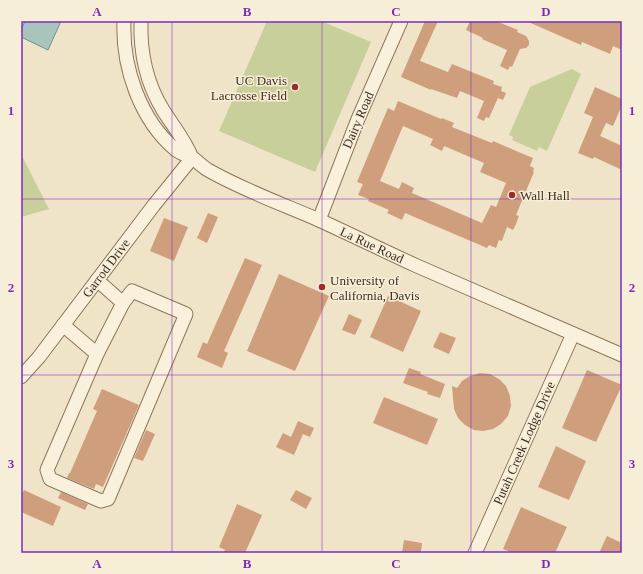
<svg xmlns="http://www.w3.org/2000/svg" width="643" height="574" font-family="'Times New Roman',serif">
  <style>
    .green { fill: #c9cf9b }
    .water { fill: #a9c4bc; stroke: #6f938a }
    .building { fill: #cf9f7d; fill-rule: evenodd }
    .lines { fill: none; stroke-linecap: round; stroke-linejoin: round }
    .minor-casing { stroke: #8d765c; stroke-width: 15 }
    .minor { stroke: #faf1dc; stroke-width: 13 }
    .grid { fill: none; stroke: #7b2cbf; stroke-width: 1; stroke-opacity: 0.55 }
    .poi-dot { fill: #9e2a2b; stroke: #f7eed8; stroke-width: 1.5 }
    .labels { text-anchor: middle; dominant-baseline: central; stroke-width: 3; stroke-linejoin: round; paint-order: stroke }
    .poi-label { font-size: 13px; fill: #3d2e20; stroke: #f7eed8; text-anchor: start }
    .street-label { font-size: 13px; fill: #3d2e20; stroke: #f7eed8 }
    .neatline { fill: none; stroke: #7b2cbf; stroke-width: 1.5 }
    .grid-label { font-size: 13px; text-anchor: middle; font-weight: bold; fill: #7b2cbf }
  </style>
  <rect width="100%" height="100%" fill="#f0e4c8"/>
  <g class="green">
    <path d="M267,21H321L371,42L315,172L219,131Z"/>
    <path d="M572,69L581,74L547,151L539,147L537,151L512,140L513,137L509,135L530,87Z"/>
    <path d="M21,154L49,209L21,217Z"/>
  </g>
  <path class="water" d="M25,21H61L48,50L21,37V30Z"/>
  <g class="building">
    <path d="M425,21H438L420,61L448,72L452,64L494,81L493,84L502,87L501,91L506,93L503,100L498,98L489,118L486,117L484,121L477,118L484,101L460,91L457,98L431,89V90L401,77Z"/>
    <path d="M470,21H496L518,30L517,32L526,36L529,41V45L526,48L520,49L512,67L510,66L508,70L500,66L507,50L482,39L483,38L466,30Z"/>
    <path d="M526,21H622V50L613,46L610,54L582,42L581,45Z"/>
    <path d="M595,87L622,99V105L613,126L606,123L600,136L622,146V170L594,157L593,159L578,153L593,117L584,113Z"/>
    <path d="M398,101L441,119L442,118L454,123L452,127L492,143L493,141L533,158L530,166L534,168L533,172H534L516,215L519,216L516,224L513,230L507,227L502,241L499,240L496,248L489,245L487,248L405,213L402,220L387,213L389,210L368,201L369,199L358,195L363,184L357,182L377,134L388,108L394,111ZM403,126L433,139L430,145L442,151L444,146L484,163L480,172L506,183L496,207L491,205L482,223L412,193L414,188L402,182L399,189L380,181Z"/>
    <path d="M208,213L218,217L207,243L197,238Z"/>
    <path d="M164,218L188,227L174,261L150,251Z"/>
    <path d="M245,258L262,265L224,351L228,353L222,368L197,357L203,342L207,344Z"/>
    <path d="M279,274L329,296L295,371L247,351Z"/>
    <path d="M388,296L421,311L403,352L370,337Z"/>
    <path d="M349,314L362,320L355,335L342,330Z"/>
    <path d="M440,332L456,338L449,354L433,347Z"/>
    <path d="M409,368L421,372L420,374L445,384L440,398L427,394L428,392L403,383Z"/>
    <path d="M587,370L622,385L596,442L562,428Z"/>
    <path d="M480,373L490,374L499,379L506,386L510,396L511,406L508,416L501,424L493,429L483,431L474,430L465,425L458,418L454,409L452,386L457,388L462,381L470,376Z"/>
    <path d="M102,389L139,405L103,487L96,484L94,489L67,478L69,473H70L97,411L93,409Z"/>
    <path d="M384,397L438,419L427,445L373,423Z"/>
    <path d="M298,421L314,428L310,437L303,434L294,455L276,447L283,433L291,437Z"/>
    <path d="M146,430L155,434L143,461L134,458Z"/>
    <path d="M556,446L586,461L569,500L538,487Z"/>
    <path d="M24,490L61,507L53,526L21,512V497Z"/>
    <path d="M296,490L312,498L306,509L290,500Z"/>
    <path d="M61,492L88,504L85,510L58,498Z"/>
    <path d="M237,504L262,515L245,553H223L225,550L219,547Z"/>
    <path d="M521,507L567,527L555,553H513L503,549Z"/>
    <path d="M607,536L622,543V553H599Z"/>
    <path d="M404,540L422,543L421,552L402,553Z"/>
  </g>
  <g class="lines">
    <g class="minor-casing">
      <g id="minor">
        <path d="M124,21C122,67 140,120 176,150C181,154 188,155 193,158C198,162 203,167 208,170C243,190 282,204 319,220C352,235 384,251 417,266C485,296 554,325 622,355"/>
        <path d="M141,21C140,52 147,84 163,110C173,126 185,140 192,158"/>
        <path d="M319,220L358,119L401,21"/>
        <path d="M97,280L123,303"/>
        <path d="M132,291L186,314L108,499L101,501L50,479L47,470L97,354L123,303Z"/>
        <path d="M63,325L97,354"/>
        <path d="M21,377L39,357L154,205L192,158"/>
        <path d="M475,553L573,334"/>
      </g>
    </g>
    <use href="#minor" class="minor"/>
  </g>
  <path class="grid" d="M172,21V553M322,21V553M471,21V553M21,199H622M21,375H622"/>
  <g class="poi-dot">
    <circle cx="295" cy="87" r="4"/>
    <circle cx="512" cy="195" r="4"/>
    <circle cx="322" cy="287" r="4"/>
  </g>
  <g class="labels">
    <g class="poi-label">
      <text x="287" y="80" text-anchor="end">UC Davis<tspan x="287" dy="15">Lacrosse Field</tspan></text>
      <text x="520" y="195">Wall Hall</text>
      <text x="330" y="280">University of<tspan x="330" dy="15">California, Davis</tspan></text>
    </g>
    <g class="street-label">
      <text transform="translate(358 120) rotate(-67)">Dairy Road</text>
      <text transform="translate(372 245) rotate(25)">La Rue Road</text>
      <text transform="translate(106 268) rotate(-53)">Garrod Drive</text>
      <text transform="translate(524 443) rotate(-66)">Putah Creek Lodge Drive</text>
    </g>
  </g>
  <rect width="643" height="574" fill="none" stroke="#f7eed8" stroke-width="44"/>
  <rect x="22" y="22" width="599" height="530" class="neatline"/>
  <g class="grid-label">
    <text x="97" y="16">A</text>
    <text x="247" y="16">B</text>
    <text x="396" y="16">C</text>
    <text x="546" y="16">D</text>
    <text x="11" y="115">1</text>
    <text x="632" y="115">1</text>
    <text x="11" y="292">2</text>
    <text x="632" y="292">2</text>
    <text x="11" y="468">3</text>
    <text x="632" y="468">3</text>
    <text x="97" y="568">A</text>
    <text x="247" y="568">B</text>
    <text x="396" y="568">C</text>
    <text x="546" y="568">D</text>
  </g>
</svg>
